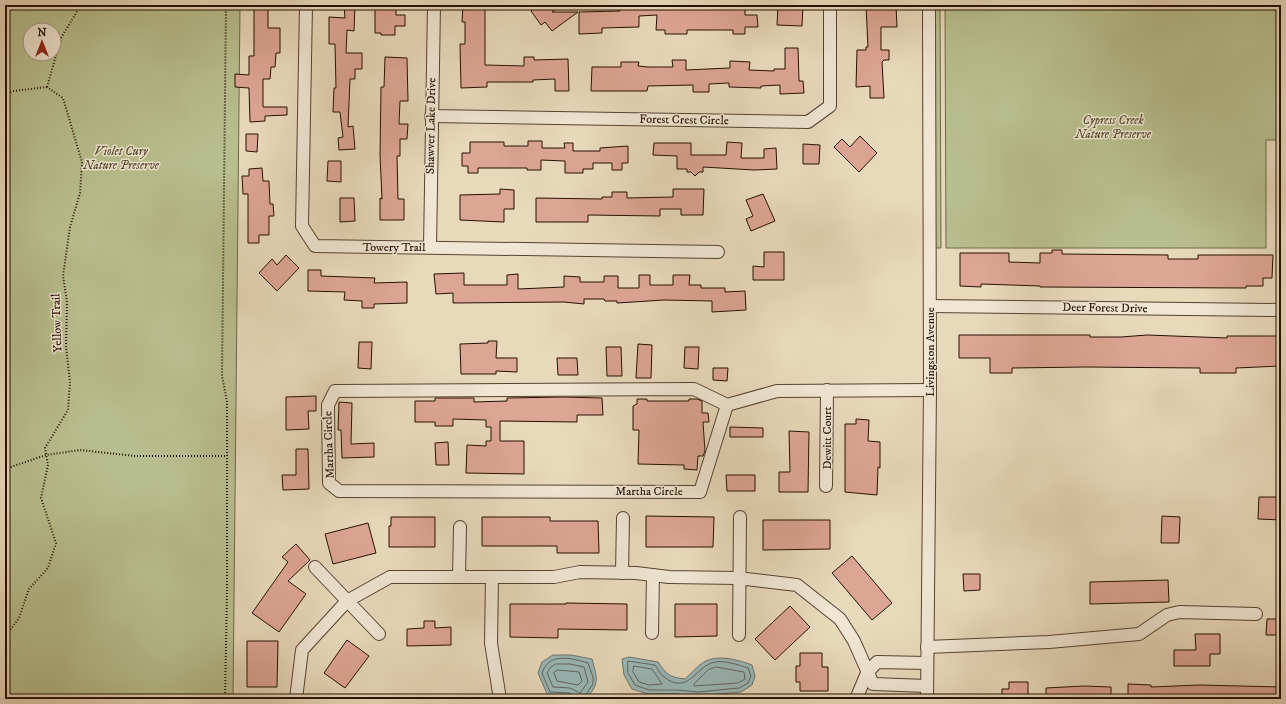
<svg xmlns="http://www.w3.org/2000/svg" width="1286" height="704" font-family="'IM FELL DW Pica',serif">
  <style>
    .green { fill: #b8bf8e; stroke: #6e6848; fill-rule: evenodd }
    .water { fill: #9ab8b9; stroke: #6b756f }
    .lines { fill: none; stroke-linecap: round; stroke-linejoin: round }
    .shore { stroke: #60645d; stroke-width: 1 }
    .building { fill: #dda594; stroke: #251001 }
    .minor-casing { stroke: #564230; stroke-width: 14 }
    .path { stroke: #251001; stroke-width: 2; stroke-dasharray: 1 2; stroke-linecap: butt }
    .minor { stroke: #f0e6d3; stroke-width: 12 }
    .labels { text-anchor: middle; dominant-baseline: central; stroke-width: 3; stroke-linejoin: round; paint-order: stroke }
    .street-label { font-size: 12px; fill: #251001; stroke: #f0e6d3 }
    .park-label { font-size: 12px; font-style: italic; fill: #584d32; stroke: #f0e6d3 }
  </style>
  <rect width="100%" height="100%" fill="#e8d9bb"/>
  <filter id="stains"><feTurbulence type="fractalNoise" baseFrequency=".005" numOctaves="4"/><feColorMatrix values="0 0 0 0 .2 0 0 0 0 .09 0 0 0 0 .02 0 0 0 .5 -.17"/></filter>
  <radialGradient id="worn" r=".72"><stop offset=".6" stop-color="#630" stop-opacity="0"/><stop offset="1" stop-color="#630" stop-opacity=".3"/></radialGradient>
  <g class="green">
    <path d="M5,5H240L233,699H5ZM30,30H54V54H30Z"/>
    <path d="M935,5H940L941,248H935Z"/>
    <path d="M945,5H1281V140H1266V248H946Z"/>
  </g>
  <g class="water">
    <path d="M553,655H571L592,659C597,678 600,682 587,698L548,696L538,673L542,662Z"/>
    <path d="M629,657L658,662C667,675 669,677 685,679C691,674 697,666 704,662C718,654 738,660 752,665L755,676L752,685L741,692L698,696L677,694H648L632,689L624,675L622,659Z"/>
  </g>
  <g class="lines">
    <g class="shore">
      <path d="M628,661L655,665C658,669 660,674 664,677C689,696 695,666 715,662C724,660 739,665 748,668L751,676L748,683L739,688L698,692L677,690H649L635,685L628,673Z"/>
      <path d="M556,664H570L584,667L588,682L580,693L570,688L553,687L547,673L550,668Z"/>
      <path d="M634,666L652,669L662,684L649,685L639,682L633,672Z"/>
      <path d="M716,667L744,672L745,679L738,683L694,686V684L708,670Z"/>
      <path d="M558,670L579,672L582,681L578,685L557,681L554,673Z"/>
      <path d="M573,699L570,693L550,692L542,673C549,652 571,658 588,663L593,677V684L583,699"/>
    </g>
  </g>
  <g class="building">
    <path d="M254,5H268V28H280V53H276L275,67H271L270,79H263V107H287V115L265,116V121L250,122L249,88L235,87V74L249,75V56H254Z"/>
    <path d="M344,5H355L354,31L347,30L346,53H362V69H355V79H350L348,127L353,126L355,149L339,150L338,138L343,137L340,112H333L334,88H336L335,44H329V17L345,18Z"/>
    <path d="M375,5H396V15H405V26H395V35H381V33H375Z"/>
    <path d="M463,5H485V65L524,66V57H534V60L568,59L569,91H555V79L533,80V82H487V87L461,88L460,44H465V22H462Z"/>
    <path d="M538,5H562L552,12H578L552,31L545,22L541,25L531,11Z"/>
    <path d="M620,5H745V15H757L758,27H745V34H733V30H687V34H665V30H656L657,15L639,16V27L602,28V33L579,34V12L620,11Z"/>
    <path d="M778,5H803L802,26L777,25Z"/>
    <path d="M866,5H896L897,27H881V50H889V60H884L882,62L884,98H870V86L856,87L857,50H866V47H868Z"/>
    <path d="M785,48H798L799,81H803L804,93L780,94V85L761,86V88L729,87V83L709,84V92H693V85L648,86L647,91H591L592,67H621V62H639L638,66L648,67H673L672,60H686V70L730,68V61L750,62L749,70L774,71V69H785Z"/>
    <path d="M385,57L407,58L408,101H400L399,124H408L407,139H400V156H397L398,199H404V220H380V198L382,199L380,155L381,87H384Z"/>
    <path d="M246,134H258L257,152L246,151Z"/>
    <path d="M860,136L877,153L859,172L834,147L842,139L850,147Z"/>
    <path d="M528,141H542V148H565L564,143H573V151H600V148L628,146V163H622V170H612V163H593V169H583V173H565V161L541,160V170H527V168H478V173H468V166H462V153H470V142H504V146H528Z"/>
    <path d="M727,142L742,143L741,158H764V149L776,148L777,169L754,170L703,167V172H699L695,176L691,172H687V169H677V156L653,155L654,143H691V155H726Z"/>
    <path d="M803,144L820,145L819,164H803Z"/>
    <path d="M328,161H341V182L327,181Z"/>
    <path d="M262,168L263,181H269L270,204H273L274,216H269V235H259V243H248V194H243L242,176H249V169Z"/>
    <path d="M500,189L514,190V209H504V222L460,220V195L500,194Z"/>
    <path d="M673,189H704L703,215H681V209H660V216L588,215V222H536V198L602,199V197H612V192H627V198L673,197Z"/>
    <path d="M763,194L775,221L751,231L746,219L753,216L746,200Z"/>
    <path d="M340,198H354L355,221L340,222Z"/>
    <path d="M1052,250H1062V254L1168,255V259H1198V255H1273L1272,278H1263V286H1246V288L1040,287V286L981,284V287L960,286V253H1009V262L1040,263V253H1052Z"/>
    <path d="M764,252H784V280H753V266L764,267Z"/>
    <path d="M286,255L299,268L277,291L259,273L272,259L277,265Z"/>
    <path d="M308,270H321V276L375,278L374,283L407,282V303L374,304V308H362V301L344,300L345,292L308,291Z"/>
    <path d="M464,273V285H507V275L518,274V289L564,287V276L580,277V282H604V276H618V288H639V275H650V285H673V275H690L689,285H701V288H725V292L745,291L746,310L712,312V301L664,300L617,303V301H605L604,299H584V304L564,302L453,303V293L436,294L434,274Z"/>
    <path d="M959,335H1090V337H1121L1147,335L1227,338V336H1281V366L1236,368V373H1200V368L1086,367L1012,368V373H990V358H959Z"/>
    <path d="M488,341H497L496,358H517V372L496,371V374H461L460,344L488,343Z"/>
    <path d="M359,342H372L371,369L358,368Z"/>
    <path d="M638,344L652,345L651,378H636Z"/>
    <path d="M606,347H621L622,376H607Z"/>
    <path d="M685,347H699L698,369L684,368Z"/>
    <path d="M557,358H577L578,375H558Z"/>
    <path d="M713,368H728L727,381L713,380Z"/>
    <path d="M316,396V411H308L309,429L286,430V397Z"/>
    <path d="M563,397L602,398L603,415H577V422L500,421V441H524V474L466,473L467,445L486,446V441H491V427H486V420L453,419V426H435V422H415V401H435V398H474V402L507,401V398Z"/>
    <path d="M637,399H647V401H689V399H697L702,401V413H708L709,422H703L705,451L703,456H698L697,470L684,469V465L638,464L639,430H633V406L637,404Z"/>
    <path d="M339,402L352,403L351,444L374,443V457L342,458L341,430H338Z"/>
    <path d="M856,419L869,420L868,441L880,442V468L878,467L877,495L845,492V424H856Z"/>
    <path d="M730,427L763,428V437H730Z"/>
    <path d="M789,431L809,432L808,492H779V472H790Z"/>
    <path d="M448,442L449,465H436L435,443Z"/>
    <path d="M296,449H308L309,489L283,490L282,475H296Z"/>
    <path d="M726,475H755V491H727Z"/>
    <path d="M1259,497H1281V520L1258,519Z"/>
    <path d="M646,516L714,517L713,547H646Z"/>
    <path d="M1162,516L1180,517L1179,543H1161Z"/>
    <path d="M391,517H435V547H389V526H391Z"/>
    <path d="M482,517H550V521H598L599,553H557V546H482Z"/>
    <path d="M763,520H830V549L763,550Z"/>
    <path d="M368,523L376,553L333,564L325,534Z"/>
    <path d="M296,544L310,560L288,581L306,594L279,632L252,613L288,562L282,557Z"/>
    <path d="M852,556L892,603L872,620L832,573Z"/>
    <path d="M963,574H980V590L964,591Z"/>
    <path d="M1168,580L1169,602L1090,604V582Z"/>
    <path d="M566,603L627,604V630L558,629V638L510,637V604H566Z"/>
    <path d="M675,604H717V636L675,637Z"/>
    <path d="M790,606L810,627L775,660L755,639Z"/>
    <path d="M1267,619H1281V635H1266Z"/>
    <path d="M424,621H435V628L451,627V645L407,646V629L424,628Z"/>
    <path d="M1195,634H1220V654H1210V666H1174V650H1196Z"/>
    <path d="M347,640L369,656L345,688L324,673Z"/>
    <path d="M247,641H278L277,687H247Z"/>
    <path d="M800,653H822V667H828V691H800V682H796V666H800Z"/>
    <path d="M1009,682H1028V699H1002V689H1009Z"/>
    <path d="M1128,684L1151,685V687L1199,685L1281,687V699H1128Z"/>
    <path d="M1084,686L1111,687V699H1046V688Z"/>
  </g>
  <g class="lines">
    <g class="minor-casing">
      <g id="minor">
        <path d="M306,5L302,226L315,246L718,252"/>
        <path d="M431,116L808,122L830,106V5"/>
        <path d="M430,247L434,5"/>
        <path d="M930,306L1281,310"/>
        <path d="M694,389L727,405L700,492L339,491L329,483L328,405L335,391Z"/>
        <path d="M727,405L777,391L930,390"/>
        <path d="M826,486L827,390"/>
        <path d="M315,567L379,634"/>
        <path d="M622,573L623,518"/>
        <path d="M459,577L460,527"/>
        <path d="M492,577L491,643L500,699"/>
        <path d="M652,633L653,575"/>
        <path d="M739,635L740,517"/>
        <path d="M927,647L1049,642L1139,634L1167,615L1179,612L1256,614"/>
        <path d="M296,699L302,650L347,601L390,577H554L580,572L636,573L669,577L738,578L797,585L840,619L854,641L873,684L927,686"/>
        <path d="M856,699L867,673L877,662L927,663"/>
        <path d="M927,699L930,390L929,5"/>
      </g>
    </g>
    <g class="path">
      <path d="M47,87L61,38L81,5"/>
      <path d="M5,95L13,91L47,87"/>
      <path d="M5,469L46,455L80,450L135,456H227"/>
      <path d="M5,637L19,618L29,589L48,568L56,543L41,498L48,465L45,448L68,410L70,382L66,346L67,302L63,276L70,227L80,193L82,162L63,98L47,87"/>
      <path d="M225,699L227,591V402L222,376L226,5"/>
    </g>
    <use href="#minor" class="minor"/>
  </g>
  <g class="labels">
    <g class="street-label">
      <text transform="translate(684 120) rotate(1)">Forest Crest Circle</text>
      <text transform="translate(431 126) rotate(-89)">Shawver Lake Drive</text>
      <text x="394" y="247">Towery Trail</text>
      <text transform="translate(1105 308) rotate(1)">Deer Forest Drive</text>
      <text transform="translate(57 323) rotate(-92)">Yellow Trail</text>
      <text transform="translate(930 352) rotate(-90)">Livingston Avenue</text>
      <text transform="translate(827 438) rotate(-90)">Dewitt Court</text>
      <text transform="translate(329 445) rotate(-92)">Martha Circle</text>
      <text x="649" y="491">Martha Circle</text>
    </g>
    <g class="park-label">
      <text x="1113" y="120">Cypress Creek<tspan x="1113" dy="14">Nature Preserve</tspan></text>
      <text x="121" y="151">Violet Cury<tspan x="121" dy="14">Nature Preserve</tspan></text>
    </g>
  </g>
  <rect width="1286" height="704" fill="none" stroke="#e8d9bb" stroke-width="20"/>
  <rect x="6" y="6" width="1274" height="692" fill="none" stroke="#251001" stroke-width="2"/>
  <rect x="10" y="10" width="1266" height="684" fill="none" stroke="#251001"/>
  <g transform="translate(42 42)"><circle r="19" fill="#f0e6d3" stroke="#9f907f"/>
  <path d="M0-3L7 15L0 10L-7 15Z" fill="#8f2418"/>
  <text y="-6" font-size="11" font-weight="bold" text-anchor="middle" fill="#251001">N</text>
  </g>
  <rect width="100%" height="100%" filter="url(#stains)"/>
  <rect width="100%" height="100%" fill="url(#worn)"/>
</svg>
